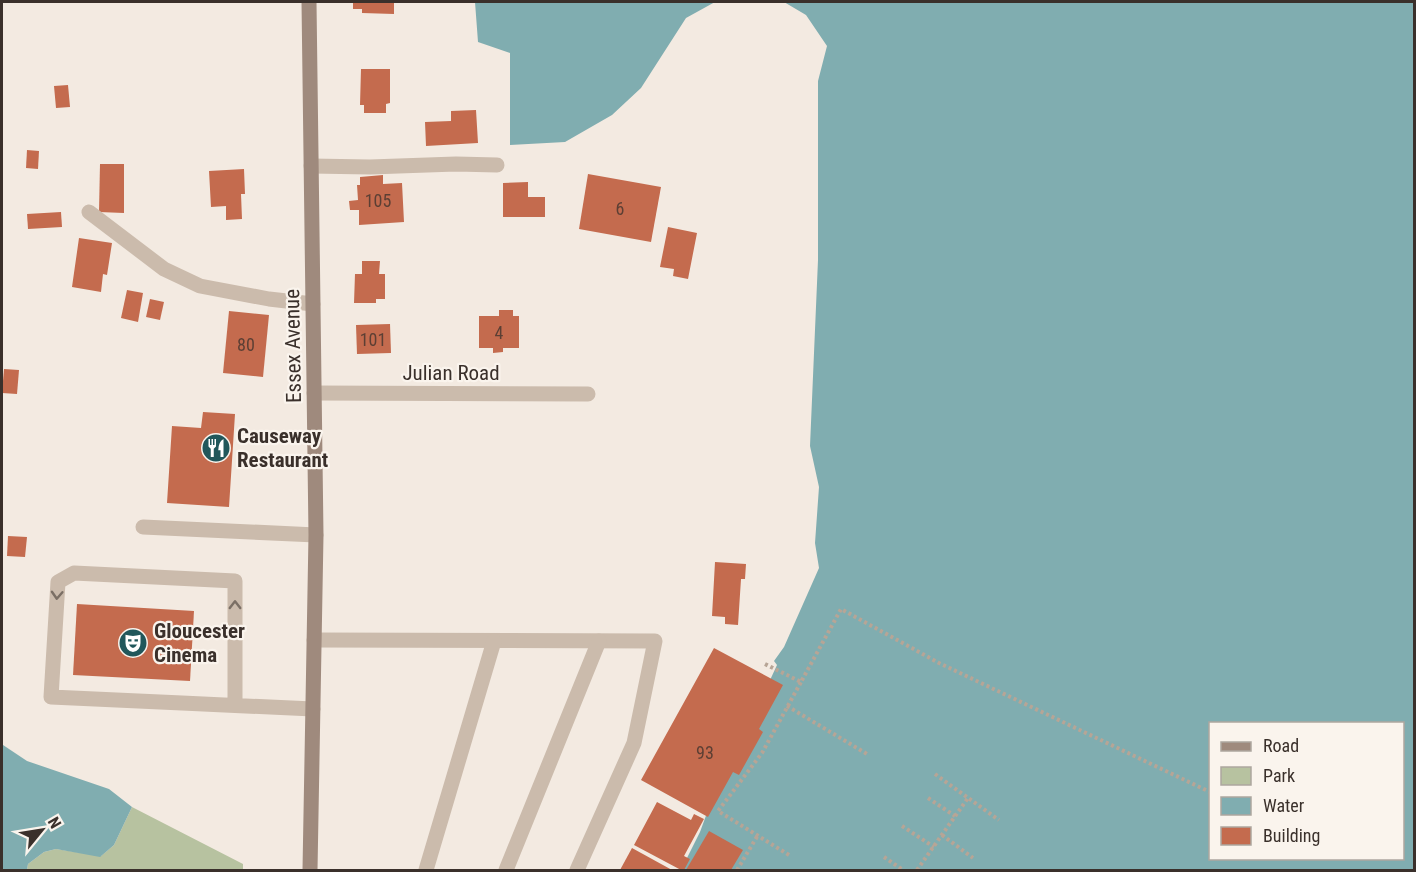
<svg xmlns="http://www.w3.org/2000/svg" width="1416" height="872" font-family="'Roboto Condensed',sans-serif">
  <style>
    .green { fill: #b7c2a0 }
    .water { fill: #80adb0; fill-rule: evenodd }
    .building { fill: #c46b4e }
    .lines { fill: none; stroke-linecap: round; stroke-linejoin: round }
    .path { stroke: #b7a596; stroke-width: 4; stroke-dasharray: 3 3; stroke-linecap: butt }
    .lane { stroke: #cbbbac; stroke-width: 15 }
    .street { stroke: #cbbbac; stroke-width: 15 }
    .secondary { stroke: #9f8a7d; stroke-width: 15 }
    .oneway { stroke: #7b6f65 }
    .labels { text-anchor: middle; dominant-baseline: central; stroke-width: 4.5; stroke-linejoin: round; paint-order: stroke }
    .number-label { font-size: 18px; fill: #5c3f34 }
    .street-label { font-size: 21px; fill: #3a302b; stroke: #faf4ed }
    .poi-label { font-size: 21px; font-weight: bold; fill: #3a302b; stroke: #faf4ed; text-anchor: start }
  </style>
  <rect width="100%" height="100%" fill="#f3eae1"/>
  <path class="green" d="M132,807L243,864V870H27L28,864L44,852L56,849L101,856L114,845Z"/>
  <g class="water">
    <path d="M475,2H715L686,18L641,88L612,115L565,142L510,145V53L478,42Z"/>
    <path d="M784,2H1414V870H681L700,832L743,715L753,717L777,665L774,661L784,647L819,568L815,543L819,487L810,446L818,260V81L827,46L806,15ZM1210,724H1402V858H1210Z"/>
    <path d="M2,742L3,745L27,761L109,789L132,807L114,845L100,857L56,849L44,852L28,864L27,870H2Z"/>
  </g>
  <g class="building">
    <path d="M353,2H394V14L362,13V9H353Z"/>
    <path d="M361,69H390V103L386,104V113H364V105H360Z"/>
    <path d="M68,85L70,107L56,108L54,86Z"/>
    <path d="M476,110L478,143L426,146L425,122L451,121V111Z"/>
    <path d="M27,150L39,151L38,169L26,168Z"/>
    <path d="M100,164H124V213L99,212Z"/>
    <path d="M244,169L245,194H241L242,219L226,220V206L211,207L209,171Z"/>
    <path d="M588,174L661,187L651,242L579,229Z"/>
    <path d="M383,175V184L402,183L404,222L359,225V210H350L349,201L358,200L357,185H360V177Z"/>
    <path d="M528,182V197H545V217H503V183Z"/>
    <path d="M61,212L62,227L28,229L27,214Z"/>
    <path d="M668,227L697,233L688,279L673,276L674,269L660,267Z"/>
    <path d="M79,238L112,243L107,275L103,274L101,292L72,287Z"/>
    <path d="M362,261H380L379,274H385V299H376V303H354L355,274H362Z"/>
    <path d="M127,290L143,293L138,322L121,318Z"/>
    <path d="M150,299L164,302L160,320L146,317Z"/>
    <path d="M499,310H513V316H519V348H503V352L493,353V348H479V316H499Z"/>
    <path d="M229,311L269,315L263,377L223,373Z"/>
    <path d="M390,324L391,353L357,354L356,325Z"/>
    <path d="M4,369L19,370L17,394L2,393Z"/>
    <path d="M203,412L235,414L229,507L167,503L172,426L201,428Z"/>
    <path d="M8,536L27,537L25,557L7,556Z"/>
    <path d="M715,562L746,564L745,579H741L738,625L725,624V617L712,616Z"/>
    <path d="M77,604L194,611L190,681L73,675Z"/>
    <path d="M714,648L783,685L759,729L763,732L739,775L733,772L708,817L641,780Z"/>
    <path d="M657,802L691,820L694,814L704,819L684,856L690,859L684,870H681L634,845Z"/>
    <path d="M709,831L743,850L731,870H686Z"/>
    <path d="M632,848L672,870H620Z"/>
  </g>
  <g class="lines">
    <g class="path">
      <path d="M765,664L801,682L841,609L939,663L1210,792"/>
      <path d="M787,706L867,754"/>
      <path d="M935,774L999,820"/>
      <path d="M928,798L955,816"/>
      <path d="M902,826L934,847"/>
      <path d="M942,835L973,858"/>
      <path d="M789,855L718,811L762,753L801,682"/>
      <path d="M884,857L903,870"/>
      <path d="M737,870L758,835"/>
      <path d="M917,870L968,798"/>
    </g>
    <g class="lane">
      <path d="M311,166L370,167L456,164L497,165"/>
      <path d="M89,212L164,269L200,286L269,299L313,304"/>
      <path d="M143,527L316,535"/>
      <path d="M314,640L655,641L634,743L577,870"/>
      <path d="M235,705V581L74,573L58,582L51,697C138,701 226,705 313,709"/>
      <path d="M426,870L494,641"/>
      <path d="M506,870L599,641"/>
    </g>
    <path class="street" d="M314,393L588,394"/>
    <path class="secondary" d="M309,2L316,535L310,870"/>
  </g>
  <defs><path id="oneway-chevron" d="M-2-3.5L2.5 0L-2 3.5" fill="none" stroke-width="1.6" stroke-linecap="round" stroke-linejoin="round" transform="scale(1.5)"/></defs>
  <g class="oneway">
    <use href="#oneway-chevron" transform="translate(57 595) rotate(93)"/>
    <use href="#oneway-chevron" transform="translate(235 605) rotate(-90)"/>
  </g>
  <defs>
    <g id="restaurant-disc" transform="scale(1.5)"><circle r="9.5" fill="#21575b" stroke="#faf4ed"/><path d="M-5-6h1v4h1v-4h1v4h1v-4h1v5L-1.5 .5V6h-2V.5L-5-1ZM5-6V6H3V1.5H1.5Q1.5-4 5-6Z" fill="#fff"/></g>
    <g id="theatre-disc" transform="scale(1.5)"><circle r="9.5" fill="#21575b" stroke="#faf4ed"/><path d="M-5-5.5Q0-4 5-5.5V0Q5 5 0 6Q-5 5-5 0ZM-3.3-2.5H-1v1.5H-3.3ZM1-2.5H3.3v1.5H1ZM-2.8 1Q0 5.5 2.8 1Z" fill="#fff"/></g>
  </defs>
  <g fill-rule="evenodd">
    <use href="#restaurant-disc" x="216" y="448"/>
    <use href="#theatre-disc" x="133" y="643"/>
  </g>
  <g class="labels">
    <g class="number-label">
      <text x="378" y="200">105</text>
      <text x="620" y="208">6</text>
      <text x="499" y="332">4</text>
      <text x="373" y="339">101</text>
      <text x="246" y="344">80</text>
      <text x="705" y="752">93</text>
    </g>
    <g class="street-label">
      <text transform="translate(293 346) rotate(-91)">Essex Avenue</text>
      <text x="451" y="373">Julian Road</text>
    </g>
    <g class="poi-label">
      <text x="237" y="436">Causeway<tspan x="237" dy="24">Restaurant</tspan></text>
      <text x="154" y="631">Gloucester<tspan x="154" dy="24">Cinema</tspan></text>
    </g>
  </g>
  <rect width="1416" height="872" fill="none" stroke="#3a302b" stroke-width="6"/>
  <rect x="1209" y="722" width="195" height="138" fill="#faf4ed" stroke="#ada69f" stroke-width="1.5"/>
  <rect x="1221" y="742" width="30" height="9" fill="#9f8a7d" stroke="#ada69f" stroke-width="1.5"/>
  <text x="1263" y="752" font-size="18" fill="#3a302b">Road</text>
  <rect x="1221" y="767" width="30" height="18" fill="#b7c2a0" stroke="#ada69f" stroke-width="1.5"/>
  <text x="1263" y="782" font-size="18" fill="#3a302b">Park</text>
  <rect x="1221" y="797" width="30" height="18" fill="#80adb0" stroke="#ada69f" stroke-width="1.5"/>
  <text x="1263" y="812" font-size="18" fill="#3a302b">Water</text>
  <rect x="1221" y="827" width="30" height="18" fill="#c46b4e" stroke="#ada69f" stroke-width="1.5"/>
  <text x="1263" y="842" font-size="18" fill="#3a302b">Building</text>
  <g transform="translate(42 830) rotate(60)" stroke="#faf4ed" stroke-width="4.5" paint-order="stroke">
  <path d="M0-4.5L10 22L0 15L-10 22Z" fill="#3a302b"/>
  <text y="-9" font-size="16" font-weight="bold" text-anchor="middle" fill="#3a302b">N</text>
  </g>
</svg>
